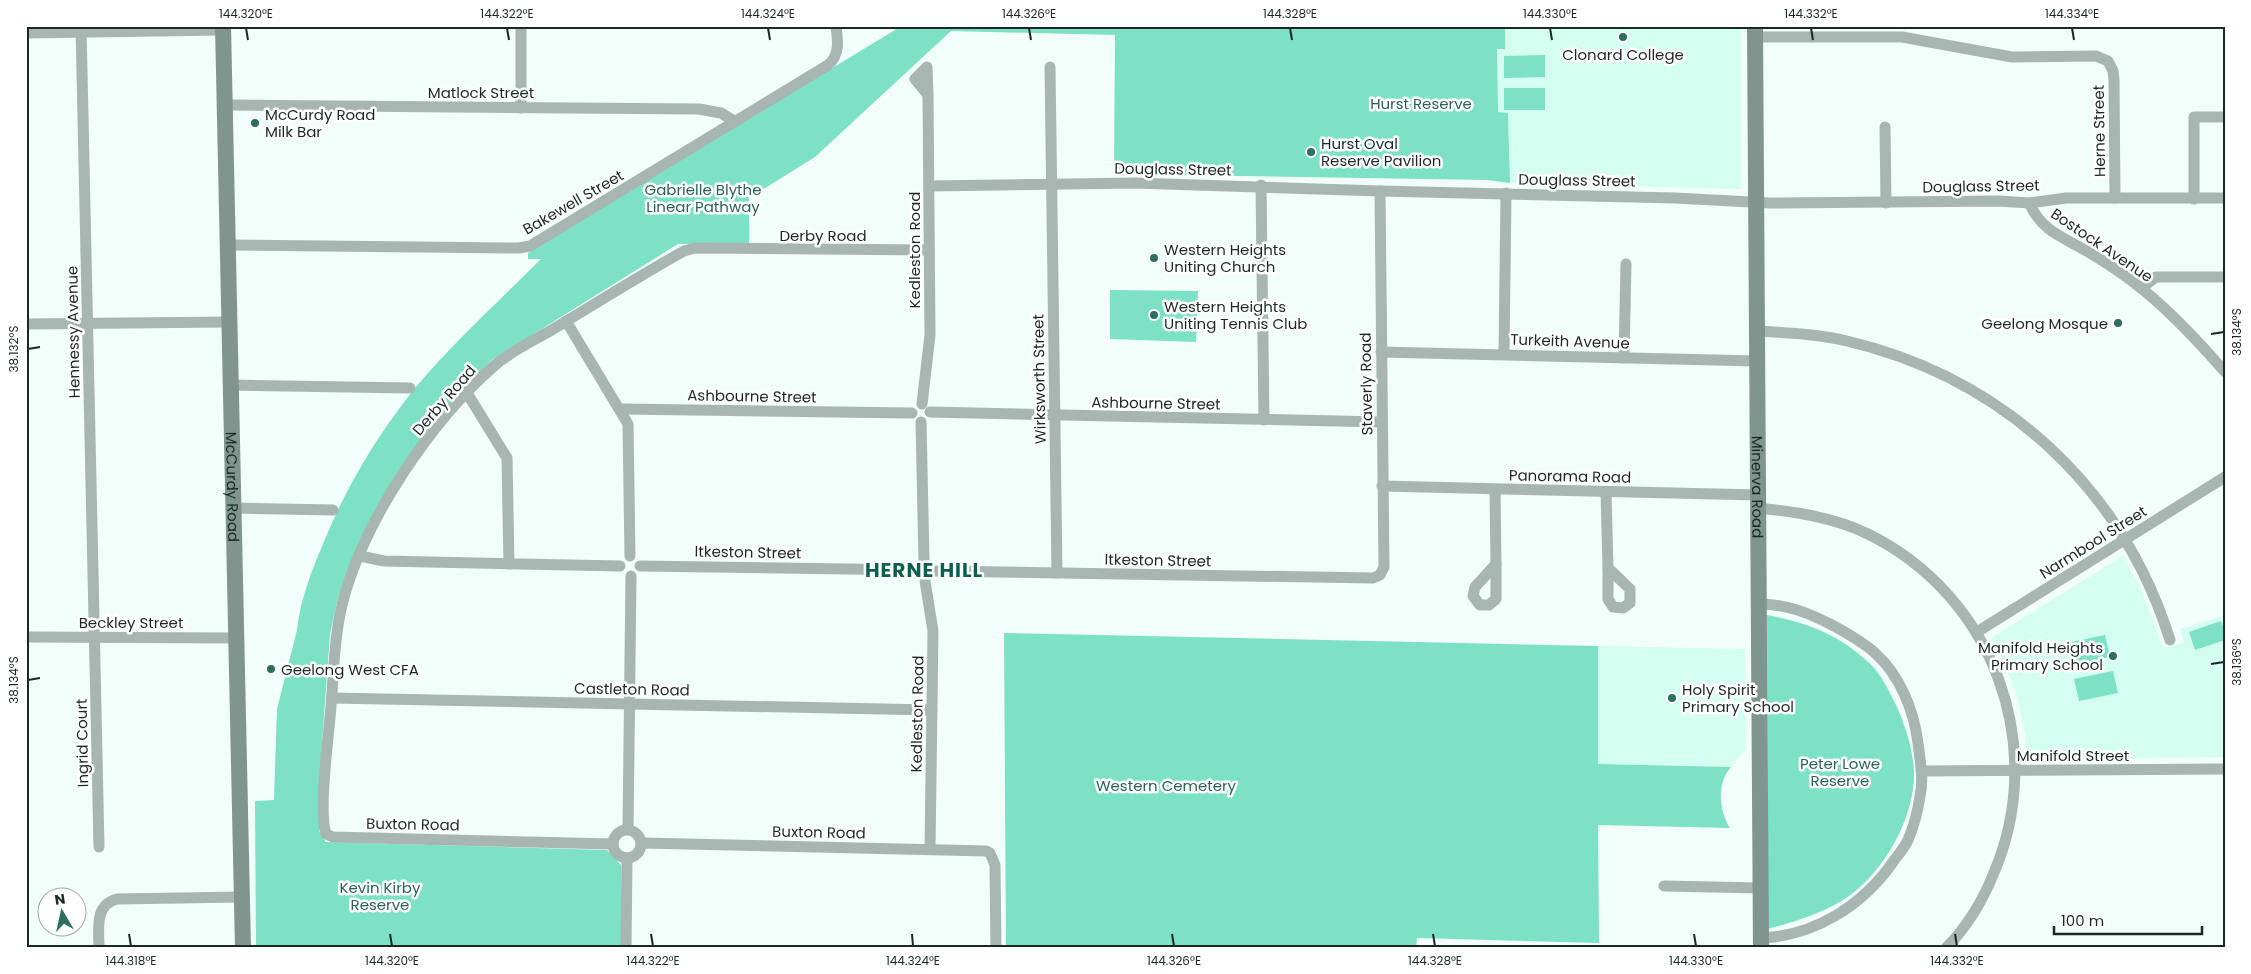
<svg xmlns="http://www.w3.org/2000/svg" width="2251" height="974" font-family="Poppins,sans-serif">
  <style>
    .built { fill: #d3fef0 }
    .green { fill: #7ce1c5 }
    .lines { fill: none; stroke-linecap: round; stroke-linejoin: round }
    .street { stroke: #a8b6b1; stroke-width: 11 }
    .secondary { stroke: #80958e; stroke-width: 16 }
    .ticks { fill: none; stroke: #1c2824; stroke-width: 2 }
    .poi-dot { fill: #2d6e5e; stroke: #fff; stroke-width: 2 }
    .labels { text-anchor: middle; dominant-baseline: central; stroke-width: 5; stroke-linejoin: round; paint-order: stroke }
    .poi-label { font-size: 15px; fill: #1c2824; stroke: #fff; text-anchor: start }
    .street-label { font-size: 15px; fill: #1c2824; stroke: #fff }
    .park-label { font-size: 15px; fill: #2b6253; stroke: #fff }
    .district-label { font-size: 20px; font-weight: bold; letter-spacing: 1px; fill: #0a604e; stroke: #fff }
    .neatline { fill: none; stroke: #1c2824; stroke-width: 2 }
    .ticks-label { font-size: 12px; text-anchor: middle; fill: #1c2824 }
  </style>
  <rect width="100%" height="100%" fill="#f1fef9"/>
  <g class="built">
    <path d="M1505,26H1741V189L1510,183L1508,113H1498L1497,49L1505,48Z"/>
    <path d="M2123,556L2140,587L2163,648L2184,643L2180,629L2225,615V757L2026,760L2025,734L2018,699L2005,664L1991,638Z"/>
    <path d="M1598,646L1745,649L1746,748L1731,767L1598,764Z"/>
  </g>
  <g class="green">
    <path d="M897,26H1505V49H1497L1498,112L1508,113L1510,183L1488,180L1114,174L1115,35L951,31L815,157L749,198V243L678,244L492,360L453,399L439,419L363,535L338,598L330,634L319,785V831L326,842L607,850L621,865L622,948H256L255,801L274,800L277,709L297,630C300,601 311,572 323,544C346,487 377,435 416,387C454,342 499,301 541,259H528V253L895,30Z"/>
    <path d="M1545,55V77L1504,78V56Z"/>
    <rect x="1504" y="88" width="41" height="22"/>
    <path d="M1110,290L1198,291L1196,342L1110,339Z"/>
    <path d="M1767,615C1805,622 1839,634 1868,662C1880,672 1888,689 1895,703C1905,724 1913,749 1914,772C1915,817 1885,870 1849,896C1825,913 1796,921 1768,929Z"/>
    <path d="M2221,621L2225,632V640L2195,650L2189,632Z"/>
    <path d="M1004,633L1598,646V764L1731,767C1716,784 1719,810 1730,828L1598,825L1599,943L1417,938L1416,948H1006Z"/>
    <path d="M2105,635L2110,657L2071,665L2066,643Z"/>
    <path d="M2113,671L2118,693L2079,701L2074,679Z"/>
  </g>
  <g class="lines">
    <g class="street">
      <path d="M81,26L99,847"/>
      <path d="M26,33L223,30"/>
      <path d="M1755,37H1902L2012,57L2096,56L2108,61L2113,71L2114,80L2115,198"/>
      <path d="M1050,67L1057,573"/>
      <path d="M224,105L699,109L721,113L734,121"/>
      <path d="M521,108V26"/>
      <path d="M1885,127L1886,203"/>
      <path d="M1261,185L1264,420"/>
      <path d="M929,186L1135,183L1380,191L1675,198L1770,203L1999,201L2029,203L2066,198H2225"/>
      <path d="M2194,199V117H2225"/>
      <path d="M2029,203C2043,233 2064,237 2090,253C2107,263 2125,275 2141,288C2172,313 2199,342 2225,372"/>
      <path d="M227,245L519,248L530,246L828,65C840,55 838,41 836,26"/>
      <path d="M2141,288L2156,277H2225"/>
      <path d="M566,321L628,424L630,556"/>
      <path d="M26,324L229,322"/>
      <path d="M1757,331C1787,333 1818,334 1847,341C2003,378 2122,487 2170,640"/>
      <path d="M1381,352L1757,361"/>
      <path d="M1504,354L1506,193"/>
      <path d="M1624,358L1626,264"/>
      <path d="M230,385L410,388"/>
      <path d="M467,393L507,458L509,564"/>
      <path d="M922,404L930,335L928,95L915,79L927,67L928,95"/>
      <path d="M621,409L912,413"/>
      <path d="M930,412L1382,422"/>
      <path d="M921,422L924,561"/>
      <path d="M1382,486L1758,495"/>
      <path d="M1495,490L1496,564"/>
      <path d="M1606,492L1608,568"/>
      <path d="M233,508L333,510"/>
      <path d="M1758,508C1796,512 1833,517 1868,534C1994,596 2049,747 1993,875C1982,902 1967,927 1946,948"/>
      <path d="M360,556L384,561L620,566"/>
      <path d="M1496,564V599L1489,605H1480L1473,596L1475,587Z"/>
      <path d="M640,566L915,570"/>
      <path d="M1608,568L1630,589V603L1623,608L1613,607L1608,599Z"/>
      <path d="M934,571L1373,578L1380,575L1384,567L1380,191"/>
      <path d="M925,581L933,631L930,849"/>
      <path d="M1759,604C1787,604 1809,613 1834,626C1848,634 1863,642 1875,653C1900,675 1914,711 1918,743C1920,760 1924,779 1920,796C1918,810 1914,826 1908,840C1905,847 1898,855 1893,862C1863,905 1815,936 1761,938"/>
      <path d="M1977,632L2225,477"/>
      <path d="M26,637L236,638"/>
      <path d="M332,698L932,710"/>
      <path d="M1921,771L2225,769"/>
      <path d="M628,829L631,576"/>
      <circle cx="627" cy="844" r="14"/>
      <path d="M642,843L986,851L990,853L995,865L996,948"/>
      <path d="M612,844L333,837L326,834C318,811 329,735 331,706C334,671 334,636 343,601C365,519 430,422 494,366C511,351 535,340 555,328C598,302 641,275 684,251L695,248L929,250"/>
      <path d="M1664,886L1761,888"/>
      <path d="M99,948C99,929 94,905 117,899L242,897"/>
      <path d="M626,948L627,858"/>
    </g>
    <g class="secondary">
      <path id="s1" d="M223,26L243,948"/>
      <path id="s2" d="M1755,26L1761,948"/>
    </g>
  </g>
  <path class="ticks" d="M246,28L248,40M507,28L509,40M768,28L770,40M1029,28L1031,40M1290,28L1292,40M1550,28L1552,40M1811,28L1813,40M2072,28L2074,40M2211,334L2224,332M28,349L40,347M2211,664L2224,662M28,680L40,678M129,934L131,946M390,934L392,946M651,934L653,946M912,934L913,946M1172,934L1174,946M1433,934L1435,946M1694,934L1696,946M1955,934L1957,946"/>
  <g class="poi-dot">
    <circle cx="1623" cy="37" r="5"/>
    <circle cx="255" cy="123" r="5"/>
    <circle cx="1311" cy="152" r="5"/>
    <circle cx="1154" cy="258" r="5"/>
    <circle cx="1154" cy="315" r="5"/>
    <circle cx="2118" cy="323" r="5"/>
    <circle cx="2113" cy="656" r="5"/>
    <circle cx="271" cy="669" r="5"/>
    <circle cx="1672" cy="698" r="5"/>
  </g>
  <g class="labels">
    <g class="poi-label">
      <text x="1623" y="54" text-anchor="middle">Clonard College</text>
      <text x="265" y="114">McCurdy Road<tspan x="265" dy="17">Milk Bar</tspan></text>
      <text x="1321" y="143">Hurst Oval<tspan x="1321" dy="17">Reserve Pavilion</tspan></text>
      <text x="1164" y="249">Western Heights<tspan x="1164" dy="17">Uniting Church</tspan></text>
      <text x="1164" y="306">Western Heights<tspan x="1164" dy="17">Uniting Tennis Club</tspan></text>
      <text x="2108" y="323" text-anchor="end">Geelong Mosque</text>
      <text x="2103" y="647" text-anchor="end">Manifold Heights<tspan x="2103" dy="17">Primary School</tspan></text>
      <text x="281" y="669">Geelong West CFA</text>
      <text x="1682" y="689">Holy Spirit<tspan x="1682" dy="17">Primary School</tspan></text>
    </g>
    <g class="street-label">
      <text x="481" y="92">Matlock Street</text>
      <text transform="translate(2099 131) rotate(-91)">Herne Street</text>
      <text transform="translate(1173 169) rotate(1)">Douglass Street</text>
      <text transform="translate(1577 180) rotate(1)">Douglass Street</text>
      <text transform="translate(1981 186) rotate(-1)">Douglass Street</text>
      <text transform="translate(573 202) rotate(-30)">Bakewell Street</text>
      <text x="823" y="235">Derby Road</text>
      <text transform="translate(2102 245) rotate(34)">Bostock Avenue</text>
      <text transform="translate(914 250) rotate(-90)">Kedleston Road</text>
      <text transform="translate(73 332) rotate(-91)">Hennessy Avenue</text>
      <text transform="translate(1570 341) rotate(2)">Turkeith Avenue</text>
      <text transform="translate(1039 379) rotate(-91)">Wirksworth Street</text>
      <text transform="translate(1366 384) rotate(-91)">Staverly Road</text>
      <text transform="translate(752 396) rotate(1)">Ashbourne Street</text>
      <text transform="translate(444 400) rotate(-49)">Derby Road</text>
      <text transform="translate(1156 403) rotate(1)">Ashbourne Street</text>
      <text transform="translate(1570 476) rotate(1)">Panorama Road</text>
      <text stroke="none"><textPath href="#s1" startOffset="461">McCurdy Road</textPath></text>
      <text stroke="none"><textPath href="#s2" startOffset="461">Minerva Road</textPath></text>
      <text transform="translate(2093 542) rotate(-32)">Narmbool Street</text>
      <text transform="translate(748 552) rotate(1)">Itkeston Street</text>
      <text transform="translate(1158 560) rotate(1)">Itkeston Street</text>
      <text x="131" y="622">Beckley Street</text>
      <text transform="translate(632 689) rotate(1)">Castleton Road</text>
      <text transform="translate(917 714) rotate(-89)">Kedleston Road</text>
      <text transform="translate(82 743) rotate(-91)">Ingrid Court</text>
      <text x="2073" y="755">Manifold Street</text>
      <text transform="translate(413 824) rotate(1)">Buxton Road</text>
      <text transform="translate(819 832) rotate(1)">Buxton Road</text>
    </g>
    <g class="park-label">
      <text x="1421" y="103">Hurst Reserve</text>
      <text x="703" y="189">Gabrielle Blythe<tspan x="703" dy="17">Linear Pathway</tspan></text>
      <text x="1840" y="763">Peter Lowe<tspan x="1840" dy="17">Reserve</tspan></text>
      <text x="1166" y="785">Western Cemetery</text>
      <text x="380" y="887">Kevin Kirby<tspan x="380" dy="17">Reserve</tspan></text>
    </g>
    <g class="district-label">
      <text x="924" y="570">HERNE HILL</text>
    </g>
  </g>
  <rect width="2251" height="974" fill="none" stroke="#ffffff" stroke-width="55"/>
  <g transform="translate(62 912) rotate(351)"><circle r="24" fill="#ffffff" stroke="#a4a9a7"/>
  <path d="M0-4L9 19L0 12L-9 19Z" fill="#2d6e5e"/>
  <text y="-8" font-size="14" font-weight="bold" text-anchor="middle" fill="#1c2824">N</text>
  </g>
  <path d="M2054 926v8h148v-8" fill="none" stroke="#1c2824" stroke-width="2.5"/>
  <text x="2061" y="926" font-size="15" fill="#1c2824" stroke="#ffffff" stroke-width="4" paint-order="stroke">100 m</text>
  <rect x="28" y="28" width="2196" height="918" class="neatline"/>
  <g class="ticks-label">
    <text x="246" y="18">144.320°E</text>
    <text x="507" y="18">144.322°E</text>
    <text x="768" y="18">144.324°E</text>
    <text x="1029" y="18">144.326°E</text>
    <text x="1290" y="18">144.328°E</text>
    <text x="1550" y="18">144.330°E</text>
    <text x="1811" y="18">144.332°E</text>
    <text x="2072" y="18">144.334°E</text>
    <text transform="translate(2237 332) rotate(-90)" y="4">38.134°S</text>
    <text transform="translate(14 349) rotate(-90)" y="4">38.132°S</text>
    <text transform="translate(2237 662) rotate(-90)" y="4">38.136°S</text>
    <text transform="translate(14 680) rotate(-90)" y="4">38.134°S</text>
    <text x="131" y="965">144.318°E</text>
    <text x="392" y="965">144.320°E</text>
    <text x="653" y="965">144.322°E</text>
    <text x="913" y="965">144.324°E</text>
    <text x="1174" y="965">144.326°E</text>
    <text x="1435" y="965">144.328°E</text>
    <text x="1696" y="965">144.330°E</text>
    <text x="1957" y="965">144.332°E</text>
  </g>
</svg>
